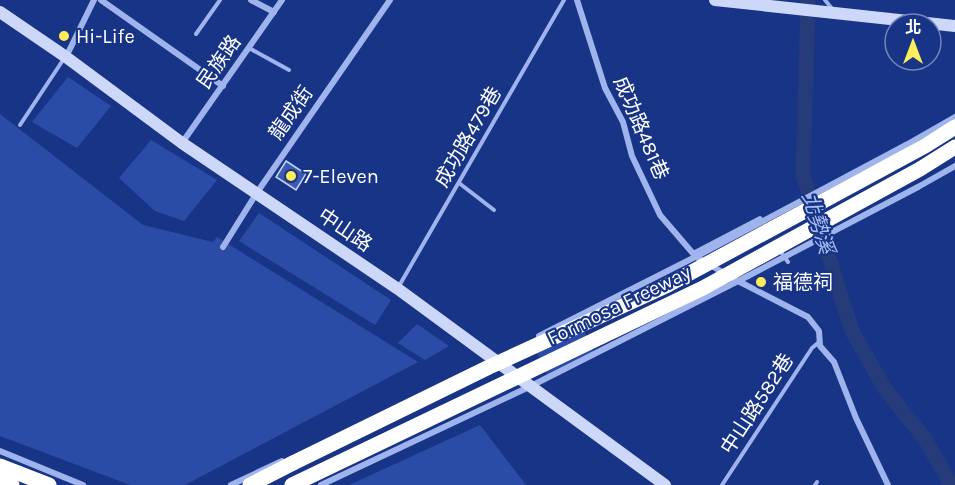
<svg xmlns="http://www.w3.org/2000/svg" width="955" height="485" font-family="Karla,'Noto Sans TC',sans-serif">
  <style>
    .green { fill: #2b4ca6 }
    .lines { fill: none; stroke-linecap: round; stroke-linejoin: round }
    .river { stroke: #263b79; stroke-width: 15 }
    .building { fill: #3c5aaf; stroke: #c5d3fa; stroke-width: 1.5 }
    .lane { stroke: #9fb4ed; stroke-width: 4 }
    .street { stroke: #9fb4ed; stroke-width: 6 }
    .secondary { stroke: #ccd7f9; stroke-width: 12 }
    .highway { stroke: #fff; stroke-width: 15 }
    .street-bridge { stroke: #9fb4ed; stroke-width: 6 }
    .highway-bridge { stroke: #fff; stroke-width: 15 }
    .poi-dot { fill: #ffed5b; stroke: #183487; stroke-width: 2 }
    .labels { text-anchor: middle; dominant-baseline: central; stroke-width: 4.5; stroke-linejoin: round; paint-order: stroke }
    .poi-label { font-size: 20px; fill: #fff; stroke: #183487; text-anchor: start }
    .street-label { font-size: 20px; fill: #fff; stroke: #183487 }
    .water-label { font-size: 21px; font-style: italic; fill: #abbff5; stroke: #183487 }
  </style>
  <rect width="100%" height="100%" fill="#183487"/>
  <g class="green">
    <path d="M68,77L111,106L77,148L32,122Z"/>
    <path d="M0,114L143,225L213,242L217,237L418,362L185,485H130L0,436Z"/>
    <path d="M151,140L217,180L184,221L155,211L119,178Z"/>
    <path d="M259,213L391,300L375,325L239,241Z"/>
    <path d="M580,321L593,351L547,374L532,342Z"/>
    <path d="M417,324L449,346L425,360L398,343Z"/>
    <path d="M480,425L526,485H349Z"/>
  </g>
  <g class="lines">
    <path class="river" d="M808,0L803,175L852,331L885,389L925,439L951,485"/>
  </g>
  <path class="building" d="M286,161L306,174L296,190L276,177Z"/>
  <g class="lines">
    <g class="lane">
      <path d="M825,0L833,10"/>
      <path d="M196,34L220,0"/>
      <path d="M249,48L289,70"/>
      <path d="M20,125L65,57"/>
      <path d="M459,183L494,210"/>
      <path d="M779,249L788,262"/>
      <path d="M693,253L760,218L763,222"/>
      <path d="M399,286L564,0"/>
      <path d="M722,485L812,348L819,342"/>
      <path d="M815,485L817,482"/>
    </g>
    <g class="street">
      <path d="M101,0L223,86"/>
      <path d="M251,0L274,12"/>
      <path d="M577,0L605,88L623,122L632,156L660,215L696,257L738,281L808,317L819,331L820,346L834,362L856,418L888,485"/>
      <path d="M66,57L94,0"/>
      <path d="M182,143L282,0"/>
      <path d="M906,145L955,117"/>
      <path d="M918,187L955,166"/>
      <path d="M223,247L256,194L390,0"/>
      <path d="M539,336L699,255"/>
      <path d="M0,451L83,485"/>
      <path d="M231,485L282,461"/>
      <path d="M321,485L529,387L748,276"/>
    </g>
    <g class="secondary">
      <path d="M715,0L955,26"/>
      <path d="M0,12L66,57L182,143L398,289L665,485"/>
    </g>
    <g class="highway">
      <path d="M0,466L49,485"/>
      <path d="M0,480L12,485"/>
      <path d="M250,485L293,463"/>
    </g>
    <g class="street-bridge">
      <path d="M701,254L906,145"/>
      <path d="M748,276L918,187"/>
    </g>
    <g class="highway-bridge">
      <path d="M293,463L489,367L666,286L925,146L955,127"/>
      <path d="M292,485L703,288L920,169L955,147"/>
    </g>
  </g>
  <g class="poi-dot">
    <circle cx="64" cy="36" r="6"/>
    <circle cx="291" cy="176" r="6"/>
    <circle cx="761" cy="282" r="6"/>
  </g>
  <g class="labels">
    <g class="poi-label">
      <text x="76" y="36">Hi-Life</text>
      <text x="303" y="176">7-Eleven</text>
      <text x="773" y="282">福德祠</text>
    </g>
    <g class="street-label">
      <text transform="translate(219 62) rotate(-55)">民族路</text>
      <text transform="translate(291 113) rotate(-55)">龍成街</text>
      <text transform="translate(641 128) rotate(67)">成功路481巷</text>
      <text transform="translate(468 137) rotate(-60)">成功路479巷</text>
      <text transform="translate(345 230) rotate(34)">中山路</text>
      <text transform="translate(619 305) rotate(-26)">Formosa Freeway</text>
      <text transform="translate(757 404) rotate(-57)">中山路582巷</text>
    </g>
    <g class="water-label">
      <text transform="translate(818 223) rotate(73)">北勢溪</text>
    </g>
  </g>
  <g transform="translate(913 42)"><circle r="28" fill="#183487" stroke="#7485b7" stroke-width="1.5"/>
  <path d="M0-4.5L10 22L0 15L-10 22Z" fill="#ffed5b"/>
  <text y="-9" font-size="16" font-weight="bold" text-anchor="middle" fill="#ffffff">北</text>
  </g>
</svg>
